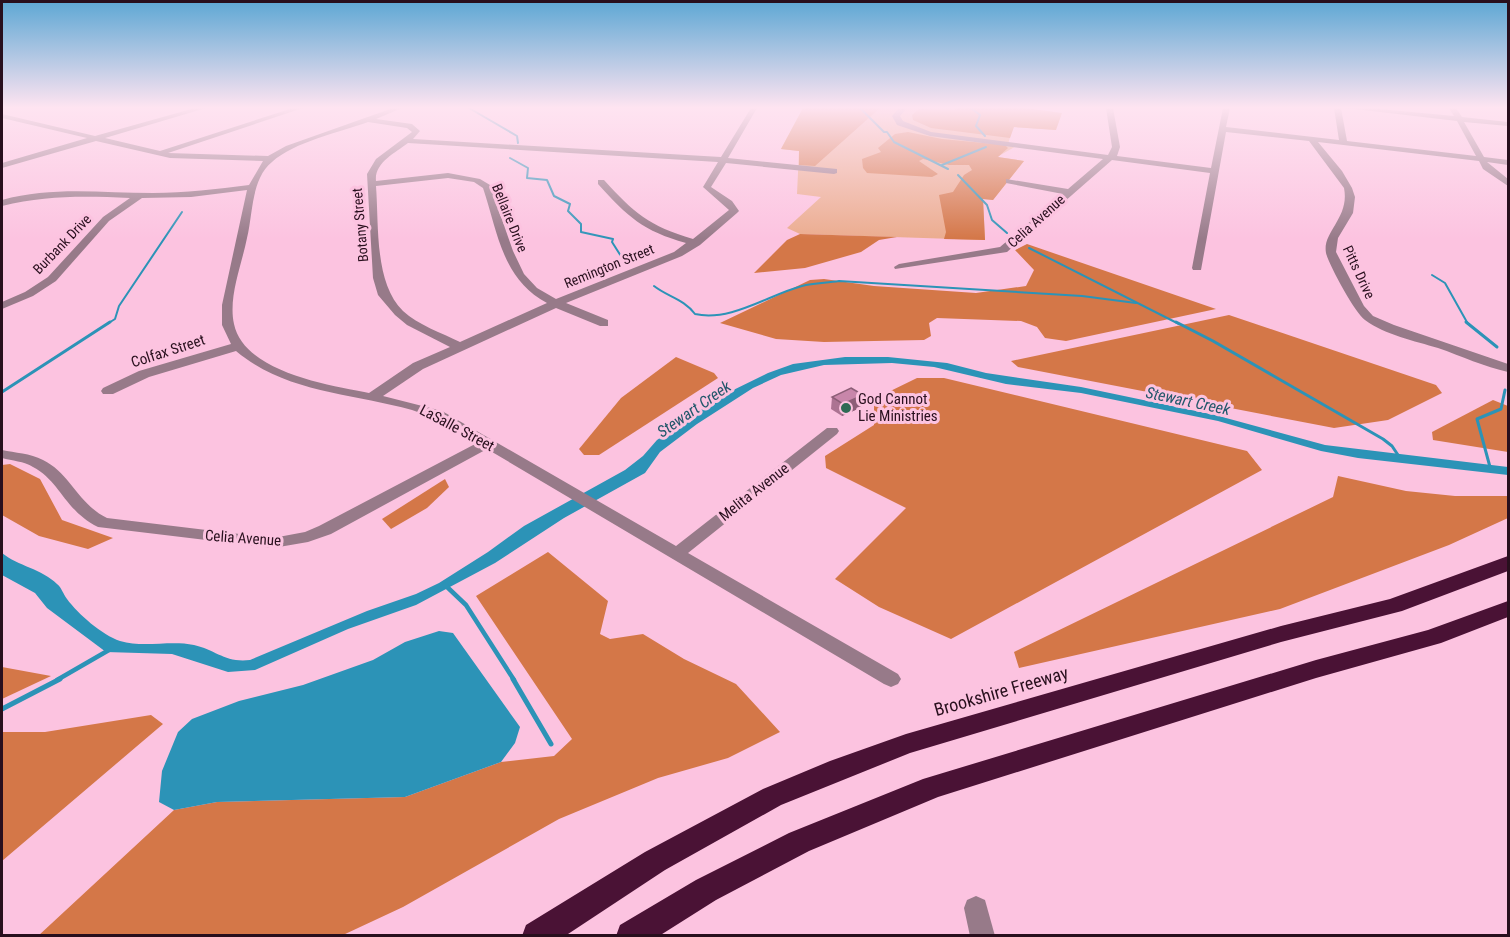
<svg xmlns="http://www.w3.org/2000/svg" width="1510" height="937" font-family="'Roboto Condensed',sans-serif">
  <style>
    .green { fill: #ebac8f }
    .forest { fill: #d47748 }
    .water { fill: #2c93b7 }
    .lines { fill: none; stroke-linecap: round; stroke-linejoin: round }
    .stream-far3 { stroke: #2c93b7; stroke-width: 2 }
    .stream-far2 { stroke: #2c93b7; stroke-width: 3 }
    .stream-far1 { stroke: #2c93b7; stroke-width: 4.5 }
    .stream { stroke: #2c93b7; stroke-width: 5 }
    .minor { fill: #977a89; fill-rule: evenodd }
    .highway { fill: #4a1235; fill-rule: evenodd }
    .wall { fill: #ac7392 }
    .shaded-wall { fill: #8c5e77 }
    .building { fill: #c886aa; stroke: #8c5e77; stroke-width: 1.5 }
    .poi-dot { fill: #2f6a54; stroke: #fcc3e0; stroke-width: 2 }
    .labels { text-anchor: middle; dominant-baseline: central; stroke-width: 6; stroke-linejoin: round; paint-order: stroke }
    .far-street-label { font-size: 14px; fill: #280f1d; stroke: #fcc3e0 }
    .street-label { font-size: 15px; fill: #280f1d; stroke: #fcc3e0 }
    .poi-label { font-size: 15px; fill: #280f1d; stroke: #fcc3e0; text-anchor: start }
    .water-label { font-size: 16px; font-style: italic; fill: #22576b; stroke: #fcc3e0 }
    .near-street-label { font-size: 18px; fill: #280f1d; stroke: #fcc3e0 }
  </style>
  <rect width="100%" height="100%" fill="#fcc3e0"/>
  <path class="green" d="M803,108H1020L1056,130L1013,127L1008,144L1018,145L997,157L1024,161L993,200L983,199L985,240L800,234L787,228L821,197L797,194L799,151L781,149Z"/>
  <g class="forest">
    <path d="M803,108H880L815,166L799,165V151L781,149Z"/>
    <path d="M955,108H1025L1062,113L1056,130L1014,127L1010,138L931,128L913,120L912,115L919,109L955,110Z"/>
    <path d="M908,132L942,139L1005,145L1008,148L998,157L1024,161L993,200L983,199L985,240L944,239L946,232L939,195L953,192L964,175L972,170L969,165H949L923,159L919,161L938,174L932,177L867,173L863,168L862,159L881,152L878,148L895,134Z"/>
    <path d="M800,234L897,237L879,240L861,252L805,268L754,273L787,240Z"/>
    <path d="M1027,244L1216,309L1066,341L1045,338L1037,327L1021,321L937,318L929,323L931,336L924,340L824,342L776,339L720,323L810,280L824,279L874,286L976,293L1026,286L1034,270L1015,250Z"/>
    <path d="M1229,315L1436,385L1442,393L1388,420L1334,428L1018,367L1011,361Z"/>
    <path d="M676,357L714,373L718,378L599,455H584L579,449L621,398Z"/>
    <path d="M917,378H944L1247,451L1262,470L951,639L879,607L835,579L906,508L826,468L825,456L874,425V399Z"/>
    <path d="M1493,400L1508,406V452L1433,440L1432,432Z"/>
    <path d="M10,464L40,479L62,520L113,538L88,549L39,536L2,515V465Z"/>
    <path d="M1338,476L1406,491L1455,496H1508V518L1449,545L1280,609L1019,668L1014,652L1333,497Z"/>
    <path d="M445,479L449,487L427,508L391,529L382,519Z"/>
    <path d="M548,552L608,601L600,634L610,639L643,634L684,659L736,684L780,732L728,758L658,778L559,819L403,907L343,935L38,936L174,810L217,802L405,797L501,762L554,756L572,739L476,596Z"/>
    <path d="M2,667L51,676L2,699Z"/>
    <path d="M151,715L163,724L2,861V732H45Z"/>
  </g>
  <g class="water">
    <path d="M845,357H888L947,363L986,373L1081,387L1215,415L1325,445L1508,467V475L1358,458L1321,451L1218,421L1081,393L1006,384L934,367L892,363L824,365L781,375L753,388L697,424L660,452L645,473L564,518L495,563L416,605L348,629L255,670L228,672L172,654L106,652L47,608L35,593L2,575V553C18,566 42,569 57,584C62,588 63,594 67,599C78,614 102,635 120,641C144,648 170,640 194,645C216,650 225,663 250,660L367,611L416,594L439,583L488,552L524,526L625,470L643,456L657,440L719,397L768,373L793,364Z"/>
    <path d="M439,631L453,633L520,727L515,743L501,762L405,797L217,802L174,810L159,802L162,771L178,732L192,719L239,701L303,685L373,660L405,642Z"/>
  </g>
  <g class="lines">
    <g class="stream-far3">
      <path d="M469,108L517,136L518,143"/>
      <path d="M860,108L884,132H887L894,142L948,169"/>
      <path d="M971,108L980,115L976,126L985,136"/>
      <path d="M510,158L528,168L527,178L547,180L554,196L570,204L568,211L581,224V232L613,239L612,242L626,264"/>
      <path d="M942,165L986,147"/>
      <path d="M958,175L987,205L992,220L1007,233"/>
      <path d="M1029,248L1179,324"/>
      <path d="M1432,275L1445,283L1468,324"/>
      <path d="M654,286C668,297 684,299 695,314C731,322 768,295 802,286C814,283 827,283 839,281L1082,296L1136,303"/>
      <path d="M107,324L115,319L119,306L182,212"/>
    </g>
    <g class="stream-far2">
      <path d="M1176,322L1213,341L1383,439L1392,446L1400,458"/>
      <path d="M1466,322L1497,347"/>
      <path d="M2,392L110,322"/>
      <path d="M1490,467L1477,419L1501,409L1505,390"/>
    </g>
    <g class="stream-far1">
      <path d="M445,585L466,605L514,680"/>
      <path d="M57,680L109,650"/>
    </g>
    <g class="stream">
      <path d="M513,679L551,744"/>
      <path d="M2,709L60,679"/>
    </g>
    <g class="minor">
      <path d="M195,108H206L105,138L160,151L293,108H303L168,153L268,156L286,146L393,108H402L376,119L412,124L420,131L413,139L721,157L751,108H757L728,158L837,169V173L834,174L726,163L711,187L732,201L739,211L737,213L700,245L682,256L566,303L608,320V326H600L556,308L423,369L383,396L442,411L676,546L827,428H837L839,431L837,434L688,553L898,674L901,679L898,684L891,687L884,684L487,449L331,534L308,542L273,548L98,527C64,510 61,482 33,467C24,461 12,461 2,458V450C15,453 30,453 43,460C70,473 78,504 107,518L273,538L305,532L319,526L477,443C455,431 435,417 412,410C351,393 286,393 236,351L149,377L113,394H103L101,391L103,388L139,371L231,344L222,325V305L247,190L191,197L142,198L109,221L56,281L33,296L2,309V302L25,292L48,277L103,217L130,198C86,196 46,195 2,206V200C52,186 101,193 153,193C185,193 217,189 249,185L263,161L170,158L96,141L2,168V163L87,138L2,118V114L95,136ZM368,122L407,128L412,132L376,159L367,174L373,278L378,295L395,315L407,325L450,347L413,363L369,393C328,385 244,372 234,324C228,297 242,264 247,238C253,214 251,179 272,162C294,142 340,132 368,122ZM408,143L718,162L703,187L729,210L693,239C649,226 634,213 604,180H598V184C628,217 643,231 686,243L674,252L556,299L537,288L524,274L513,251L490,185L480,179L448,173L376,181C374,163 395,153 408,143ZM448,178L474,182L483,188C498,233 502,279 547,303L460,342C442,333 418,325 403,311C374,283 379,224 376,186Z"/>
      <path d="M899,108H907L900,116L903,121L931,132L1108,155L1112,147L1106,108H1113L1120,147L1117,156L1211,168L1223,108H1230L1226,127L1339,140L1334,108H1341L1347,141L1476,156L1457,121L1346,108H1369L1454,116L1449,108H1456L1462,117L1508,122V126L1464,122L1484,157L1508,160V165L1487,162L1508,179V186L1483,169L1479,161L1318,142L1342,171L1352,188L1355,197L1353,213L1338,238L1336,252L1364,306L1373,316L1394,325L1508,364V372C1485,367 1461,356 1438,348C1415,341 1385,335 1365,320C1355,313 1329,265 1326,253C1322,232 1350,218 1344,188L1309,141L1226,132L1201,270H1193L1192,268L1210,173L1112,160L1007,252L895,269L894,267L899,264L1000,247L1063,194L1006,183V179L1068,189L1103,159L930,136L897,125L892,116Z"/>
      <path d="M976,896L985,900L995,936H970L964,908L967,900Z"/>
    </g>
    <g class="highway">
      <path d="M1508,556V571L1402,611L1281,642L910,753L781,805L665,870L565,936H522L526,925L645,852L763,789L830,761L906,734L1281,626L1390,599Z"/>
      <path d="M1508,601V617L1441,643L1316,678L938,797L809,851L716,900L659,936H616L620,925L696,880L789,833L923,779L1316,660L1428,630Z"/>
    </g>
  </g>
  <path class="wall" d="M863,395L862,407L842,416L831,409L832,397Z"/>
  <path class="shaded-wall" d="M863,395L862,407L842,416L843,404Z"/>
  <path class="building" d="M851,388L863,395L843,404L832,397Z"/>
  <linearGradient id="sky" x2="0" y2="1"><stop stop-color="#5da7d4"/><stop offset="0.45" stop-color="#fee4f1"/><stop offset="1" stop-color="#fee4f1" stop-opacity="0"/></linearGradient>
  <rect width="1510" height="239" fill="url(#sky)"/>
  <circle class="poi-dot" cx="846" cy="408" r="6"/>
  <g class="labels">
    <g class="far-street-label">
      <text transform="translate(510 218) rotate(68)">Bellaire Drive</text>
      <text transform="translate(1036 221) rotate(-42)">Celia Avenue</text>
      <text transform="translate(360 225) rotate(-95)">Botany Street</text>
      <text transform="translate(62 244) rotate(-46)">Burbank Drive</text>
      <text transform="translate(609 266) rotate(-22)">Remington Street</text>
      <text transform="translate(1359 272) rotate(65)">Pitts Drive</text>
    </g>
    <g class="street-label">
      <text transform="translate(168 351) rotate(-18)">Colfax Street</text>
      <text transform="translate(457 428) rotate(28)">LaSalle Street</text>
      <text transform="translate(754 492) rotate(-38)">Melita Avenue</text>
      <text transform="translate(243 538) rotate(4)">Celia Avenue</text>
    </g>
    <g class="poi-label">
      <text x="858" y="399">God Cannot<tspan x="858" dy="17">Lie Ministries</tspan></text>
    </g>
    <g class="water-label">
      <text transform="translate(1188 401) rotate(12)">Stewart Creek</text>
      <text transform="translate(694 409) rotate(-35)">Stewart Creek</text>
    </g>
    <g class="near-street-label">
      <text transform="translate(1001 691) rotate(-16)">Brookshire Freeway</text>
    </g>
  </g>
  <rect width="1510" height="937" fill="none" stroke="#280f1d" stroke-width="6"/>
</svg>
